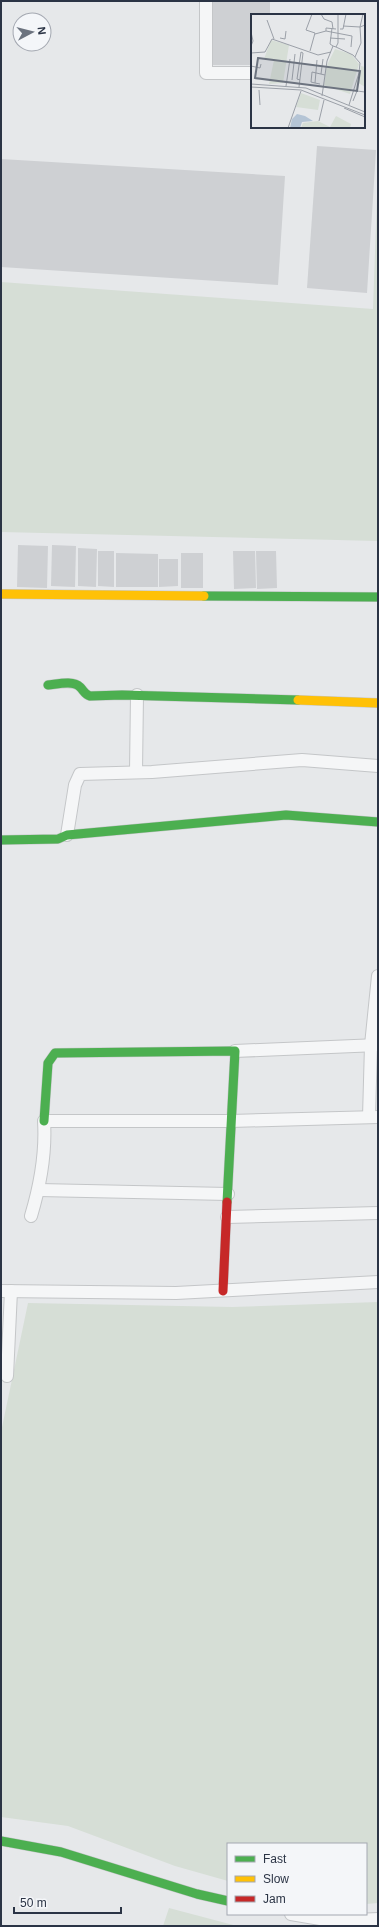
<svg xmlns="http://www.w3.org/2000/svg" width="379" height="1927" font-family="Helvetica,sans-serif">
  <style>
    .green { fill: #d6ded6 }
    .building { fill: #ced0d3 }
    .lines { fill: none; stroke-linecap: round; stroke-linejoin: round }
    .street-casing { stroke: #c4c6c8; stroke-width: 14 }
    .fast-casing { stroke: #c4c6c8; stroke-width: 10 }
    .slow-casing { stroke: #c4c6c8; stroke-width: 10 }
    .jam-casing { stroke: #c4c6c8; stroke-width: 10 }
    .street { stroke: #f5f6f7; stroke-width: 12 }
    .fast { stroke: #4caf50; stroke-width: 9 }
    .slow { stroke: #ffc107; stroke-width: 9 }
    .jam { stroke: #c62828; stroke-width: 9 }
    .inset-road { fill: none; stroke: #9ba0a8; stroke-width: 1 }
    .view { fill: #6c737f; fill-opacity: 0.15; stroke: #6c737f; stroke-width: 2 }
    .inset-edge { fill: none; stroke: #2b3445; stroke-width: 2 }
  </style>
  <rect width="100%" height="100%" fill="#e6e8ea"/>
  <g class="green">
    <path d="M378,167V541L1,532V282L373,309Z"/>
    <path d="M378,1302V1903L366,1904V1844H228V1881L175,1866L68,1826L1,1817V1432L28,1303L232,1307Z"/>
    <path d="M169,1908L237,1926H163Z"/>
  </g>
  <g class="building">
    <path d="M212,1H270V15H252V65H212Z"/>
    <path d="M317,146L376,150L367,293L307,288Z"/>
    <path d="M1,159L285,176L278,285L1,267Z"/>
    <path d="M18,545L48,546L47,588L17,587Z"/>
    <path d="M52,545L76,546L75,587L51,586Z"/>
    <path d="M78,548L97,549L96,587L78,586Z"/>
    <path d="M98,551H114V587L98,586Z"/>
    <path d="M233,551H255L256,588L234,589Z"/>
    <path d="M256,551H276L277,588L257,589Z"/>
    <path d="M116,553L158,554V587H116Z"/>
    <rect x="181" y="553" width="22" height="35"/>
    <path d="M159,559H178V586L159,587Z"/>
  </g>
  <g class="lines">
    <g class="street-casing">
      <g id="street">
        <path d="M206,1V73H252"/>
        <path d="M136,772L137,695"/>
        <path d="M67,835L75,785L80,774L152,772L302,760L378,766"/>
        <path d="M235,1051L378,1045"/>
        <path d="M369,1117L371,1045L378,976"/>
        <path d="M39,1190L228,1194"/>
        <path d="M31,1216C40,1186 46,1152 44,1121H231L378,1117"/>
        <path d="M227,1217L378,1213"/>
        <path d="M1,1291L176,1293L378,1282"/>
        <path d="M7,1376L11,1291"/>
        <path d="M291,1914L332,1921L378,1919"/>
      </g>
    </g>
    <g class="fast-casing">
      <g id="fast">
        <path d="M204,596L378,597"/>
        <path d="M48,685C58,684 73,680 80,687C84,691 85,695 90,696L122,695L298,700"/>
        <path d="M1,840L58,839L67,835L286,815L378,822"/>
        <path d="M44,1121L48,1063L55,1053L235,1051L227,1202"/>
        <path d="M1,1841L61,1852L197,1894L228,1901"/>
      </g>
    </g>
    <g class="slow-casing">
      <g id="slow">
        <path d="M1,594L204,596"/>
        <path d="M298,700L378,703"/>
      </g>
    </g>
    <g class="jam-casing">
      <path id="jam" d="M223,1291L227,1202"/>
    </g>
    <use href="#street" class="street"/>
    <use href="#fast" class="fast"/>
    <use href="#slow" class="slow"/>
    <use href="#jam" class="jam"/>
  </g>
  <g transform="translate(251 14)">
    <rect width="114" height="114" fill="#e6e8ea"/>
    <path d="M20,26L38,31L32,69L18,70L23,46L13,45ZM84,35L100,40L108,50L99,80L73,71L76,51ZM110,52L114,53V73L106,68ZM50,79L69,86L67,96L45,93ZM85,102L100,110L99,114H50L52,109L67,107L79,113Z" fill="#d6ded6"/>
    <path d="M46,100L54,102L62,107L51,108L49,114H39L41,105Z" fill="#b4c4d5"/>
    <path class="inset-road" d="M70,0L73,5L81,8L82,15M16,6L23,25M92,12L109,13L112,0M81,14L79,30L82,32M89,15H92L95,0M75,17L101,22L100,33M0,18L2,27L0,32M64,20L75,17V14L85,15M29,24L34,25L35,17M79,24L94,25M85,33L102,41L109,49L108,59L98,91M59,37L64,19L55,16L61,0M0,39L14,38L21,25L67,41L80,38M104,43L110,29L109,13L114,11M66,46L64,69L69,70M0,52L9,54L10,50M70,60L72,45M41,66L44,40M64,69L60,68L61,58L74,61M0,70L55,74L114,98M35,72L39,45M0,73L50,76L114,101M48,73L52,39L50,38L46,65L49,66M8,76L9,91M71,82L76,47L82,32L85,33L87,29V0M102,87L106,77L114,78M93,94L114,103M68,107L73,86M37,114L50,77"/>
    <path class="view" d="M7,44L109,57L106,77L4,64Z"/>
    <rect width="114" height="114" class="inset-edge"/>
  </g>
  <rect width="379" height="1927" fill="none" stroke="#2b3445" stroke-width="4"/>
  <rect x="227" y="1843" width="140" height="72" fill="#f4f6f9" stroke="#a4a8b1"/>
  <rect x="235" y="1856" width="20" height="6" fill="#4caf50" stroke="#a4a8b1"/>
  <text x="263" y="1863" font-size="12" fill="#2b3445">Fast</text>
  <rect x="235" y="1876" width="20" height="6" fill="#ffc107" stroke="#a4a8b1"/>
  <text x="263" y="1883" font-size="12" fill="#2b3445">Slow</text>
  <rect x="235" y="1896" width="20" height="6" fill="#c62828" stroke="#a4a8b1"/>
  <text x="263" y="1903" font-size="12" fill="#2b3445">Jam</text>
  <g transform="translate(32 32) rotate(83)"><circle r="19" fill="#f4f6f9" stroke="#a4a8b1"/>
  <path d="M0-3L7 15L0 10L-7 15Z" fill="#6c737f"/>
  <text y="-6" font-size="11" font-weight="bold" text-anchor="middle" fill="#2b3445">N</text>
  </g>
  <path d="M14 1907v6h107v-6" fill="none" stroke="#2b3445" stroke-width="2"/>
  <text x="20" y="1907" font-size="12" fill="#2b3445" stroke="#f4f6f9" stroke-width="3" paint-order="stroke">50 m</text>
</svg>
